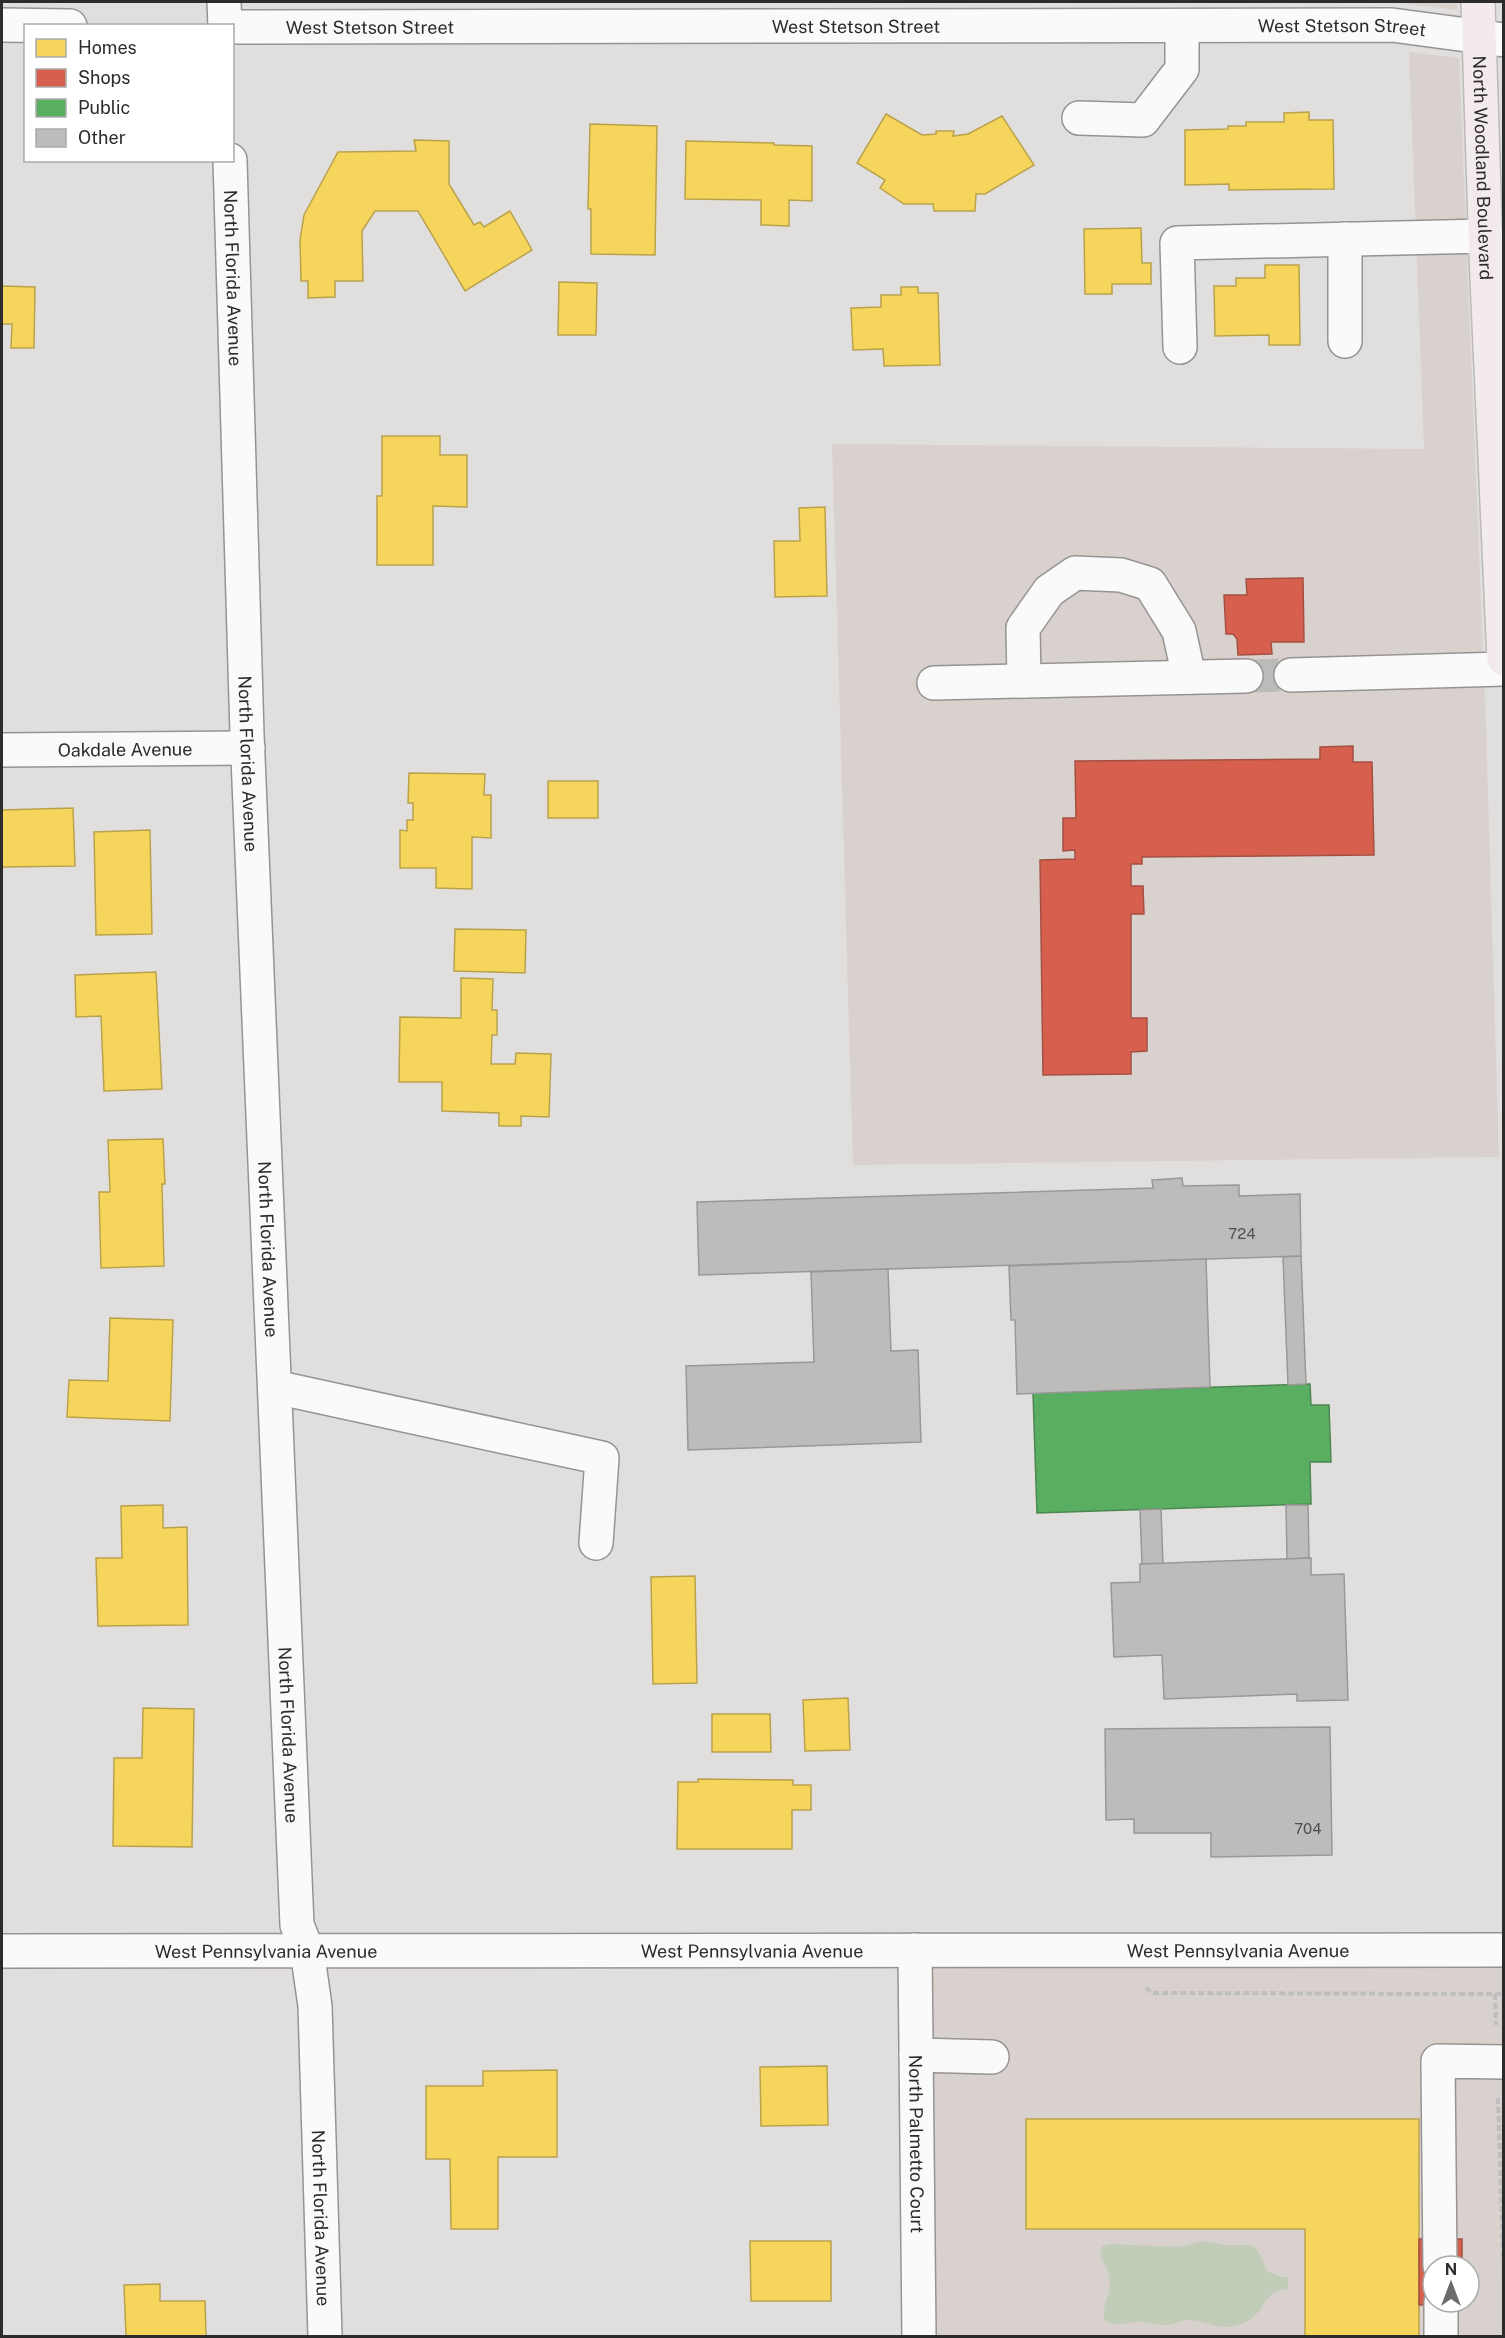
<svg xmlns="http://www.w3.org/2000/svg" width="1505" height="2338" font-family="'Public Sans',sans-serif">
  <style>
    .built { fill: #d9d1ce; fill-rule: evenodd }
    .green { fill: #c2cdb9 }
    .homes { fill: #f6d55c; stroke: #baa24d; stroke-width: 1.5 }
    .shops { fill: #d6604d; stroke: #a35043; stroke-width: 1.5 }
    .public { fill: #5aae61; stroke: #4c8751; stroke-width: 1.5 }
    .building { fill: #bebcbb; stroke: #999897; stroke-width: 1.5 }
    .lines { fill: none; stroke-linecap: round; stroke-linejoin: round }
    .minor-tunnel { stroke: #bdbbba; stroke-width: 33; stroke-dasharray: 33 16; stroke-linecap: butt }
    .minor-casing { stroke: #969493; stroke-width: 36 }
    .major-casing { stroke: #bbbab9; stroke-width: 36 }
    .path { stroke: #bfbebe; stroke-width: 4; stroke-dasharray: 6 3; stroke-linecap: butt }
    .minor { stroke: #fafafa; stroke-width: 33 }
    .major { stroke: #f3eaec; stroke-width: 33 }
    .labels { text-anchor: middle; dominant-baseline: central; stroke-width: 6; stroke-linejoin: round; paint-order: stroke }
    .number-label { font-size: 15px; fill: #514f4f }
    .street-label { font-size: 18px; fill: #2d2b2b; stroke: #fff }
  </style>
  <rect width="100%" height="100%" fill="#e1dfde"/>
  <g class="built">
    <path d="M1407,2H1457V10L1407,4Z"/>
    <path d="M1409,52L1459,58L1486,726L1499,1157L853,1165L832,444L1424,449Z"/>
    <path d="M915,1950H1503V2336H919ZM1433,2266H1469V2302H1433Z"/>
  </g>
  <path class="green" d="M1204,2241C1210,2242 1217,2244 1223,2245C1253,2247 1255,2237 1267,2271L1281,2277H1288V2289C1261,2290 1267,2314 1244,2323C1219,2333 1211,2321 1189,2320C1181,2320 1175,2325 1167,2325C1156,2326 1146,2321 1135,2322C1124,2323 1112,2328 1104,2319C1102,2309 1107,2301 1109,2291C1112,2277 1106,2267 1100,2255L1102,2246L1111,2244L1179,2247Z"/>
  <g class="homes">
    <path d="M1309,112V120H1333L1334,189L1229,190V184L1185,185V130L1228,129V126H1246V122H1284V113Z"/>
    <path d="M886,114L922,135L936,134V131H954L953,136L968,134L1002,116L1034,165L985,194H976L975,211H934L933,204H904L880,188L885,180L857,163Z"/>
    <path d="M590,124L657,126L655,255L591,254V209H588Z"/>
    <path d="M414,140L449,141V184L474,225L480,222L484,227L510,211L532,250L465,291L418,211H375L362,231L363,281H335V297L308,298V281H301L300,240L304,215L338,152L416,151Z"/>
    <path d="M686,141L774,143V145L812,146V201L789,200V226L761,225V200L685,199Z"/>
    <path d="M1141,228L1142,263H1151V284H1112V294H1085L1084,229Z"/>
    <path d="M1265,265H1299L1300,345H1269V335L1215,336L1214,286H1236V278H1265Z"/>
    <path d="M559,282L597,283L596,335H558Z"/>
    <path d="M2,286L35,287L34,348H11L12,324H2Z"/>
    <path d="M901,287H918V293H938L940,365L884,366L883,349L853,350L851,308L881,307V295H901Z"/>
    <path d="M382,436H440V455H467V507L433,506V565H377V496H382Z"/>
    <path d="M825,507L827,596L775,597L774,541H800L799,508Z"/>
    <path d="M409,773L485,774L484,795H491V838L472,837V889L436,888V868H400V830L407,831V820H413V803H408Z"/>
    <rect x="548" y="781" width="50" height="37"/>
    <path d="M73,808L75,866L2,867V810Z"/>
    <path d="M150,830L152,934L96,935L94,832Z"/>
    <path d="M455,929L526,930L525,973L454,971Z"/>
    <path d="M156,972L162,1089L104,1091L101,1016L76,1017L75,975Z"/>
    <path d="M461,978L493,979L492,1010H497V1035H492L491,1064H515L516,1053L551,1054L549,1117L521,1116V1126H499V1113L442,1111V1082H399L400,1017L461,1018Z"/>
    <path d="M163,1139L165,1184H162L164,1266L101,1268L99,1192H110L108,1140Z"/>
    <path d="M110,1318L173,1320L170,1421L67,1417L69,1380L108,1381Z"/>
    <path d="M163,1505V1528L187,1527L188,1625L98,1626L96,1558H122L121,1506Z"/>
    <path d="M695,1576L697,1683L653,1684L651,1577Z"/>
    <path d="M848,1698L850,1750L805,1751L803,1700Z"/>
    <path d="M143,1708L194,1709L192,1847L113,1846L114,1758H142Z"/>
    <path d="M712,1714H770L771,1752H712Z"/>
    <path d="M698,1779L793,1780V1785H811V1810H792V1849H677L678,1782H698Z"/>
    <path d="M827,2066L828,2125L761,2126L760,2067Z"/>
    <path d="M557,2070V2157H498V2229H451L450,2159H426V2086H483V2071Z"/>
    <path d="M1026,2119H1419V2336H1305V2229H1026Z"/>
    <path d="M750,2241H831V2301H751Z"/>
    <path d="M160,2284V2301H205L206,2336H126L124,2285Z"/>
  </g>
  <g class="shops">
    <path d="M1303,578L1304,642H1271L1272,654L1238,655L1237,639L1233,634H1226L1224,595H1247L1246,579Z"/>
    <path d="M1353,746V762H1372L1374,855L1142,857V864H1131V886H1143L1144,914H1131V1018H1147V1051L1131,1052V1074L1043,1075L1040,860L1075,859V850L1063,851V818H1076L1075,761L1320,759V747Z"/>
    <path d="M1419,2239H1462V2266H1433V2302H1463V2304L1419,2305Z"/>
  </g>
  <path class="public" d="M1310,1384L1311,1405H1329L1331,1462H1310L1311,1504L1037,1513L1033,1393Z"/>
  <g class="building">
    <path d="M1182,1178L1183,1186L1239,1185V1196L1300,1194L1301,1256L699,1275L697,1202L1153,1188L1152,1180Z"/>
    <path d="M1301,1256L1306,1384L1288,1385L1283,1257Z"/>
    <path d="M1206,1259L1210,1387L1017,1394L1015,1320H1011L1009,1266Z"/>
    <path d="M888,1269L891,1351L918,1350L921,1442L688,1450L686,1366L814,1362L811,1272Z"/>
    <path d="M1286,1505H1308L1309,1558L1287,1559Z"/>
    <path d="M1161,1509L1163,1564H1142L1140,1510Z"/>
    <path d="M1311,1558V1575L1344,1574L1348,1700L1297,1701V1694L1164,1699L1162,1655L1114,1657L1111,1583L1140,1582V1564Z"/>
    <path d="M1330,1727L1332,1855L1211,1857V1833H1134V1819L1106,1820L1105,1729Z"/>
  </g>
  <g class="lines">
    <path class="minor-tunnel" d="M1246,676L1291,675"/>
    <g class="minor-casing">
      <g id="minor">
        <path d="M224,2L225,26"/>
        <path d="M2,25L70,26"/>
        <path id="s1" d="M232,27L1392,25L1504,40"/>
        <path d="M1079,118L1143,120L1182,69V26"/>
        <path id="s2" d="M230,160L247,734L297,1925L307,1950L315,2006L325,2336"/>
        <path d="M1345,239V341"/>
        <path d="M1180,347L1177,243L1486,236"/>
        <path d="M1291,675L1504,669"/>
        <path d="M1024,681L1023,628L1049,591L1075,573L1121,575L1150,584L1179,631L1189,677"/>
        <path d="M934,683L1246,676"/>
        <path id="s3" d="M2,750L248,748"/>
        <path d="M275,1387L602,1458L596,1543"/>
        <path id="s4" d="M915,1950L919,2336"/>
        <path id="s5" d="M2,1951L1504,1950"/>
        <path d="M916,2055L992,2057"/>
        <path d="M1440,2266L1438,2061L1504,2062"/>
        <path d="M1441,2302V2336"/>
      </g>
    </g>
    <g class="major-casing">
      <g id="major">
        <path id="s6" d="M1478,2L1486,256L1504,659"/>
      </g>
    </g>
    <g class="path">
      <path d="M1146,1988L1152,1993L1504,1994"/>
      <path d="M1495,1994L1496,2025"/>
      <path d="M1498,2098L1504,2289"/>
    </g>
    <use href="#minor" class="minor"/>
    <use href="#major" class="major"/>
  </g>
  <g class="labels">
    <g class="number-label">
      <text x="1242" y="1233">724</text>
      <text x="1308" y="1828">704</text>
    </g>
    <g class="street-label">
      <text stroke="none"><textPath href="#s1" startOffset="624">West Stetson Street</textPath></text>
      <text stroke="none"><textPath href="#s1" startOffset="138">West Stetson Street</textPath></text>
      <text stroke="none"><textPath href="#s1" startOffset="1110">West Stetson Street</textPath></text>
      <text stroke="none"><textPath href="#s6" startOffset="166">North Woodland Boulevard</textPath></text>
      <text stroke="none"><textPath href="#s2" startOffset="118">North Florida Avenue</textPath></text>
      <text stroke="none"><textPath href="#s3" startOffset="123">Oakdale Avenue</textPath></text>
      <text stroke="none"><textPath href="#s2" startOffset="604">North Florida Avenue</textPath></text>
      <text stroke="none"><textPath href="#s2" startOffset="1090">North Florida Avenue</textPath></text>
      <text stroke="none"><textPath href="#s2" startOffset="1576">North Florida Avenue</textPath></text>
      <text stroke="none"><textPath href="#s5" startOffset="264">West Pennsylvania Avenue</textPath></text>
      <text stroke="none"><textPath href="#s5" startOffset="750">West Pennsylvania Avenue</textPath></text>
      <text stroke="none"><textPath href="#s5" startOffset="1236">West Pennsylvania Avenue</textPath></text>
      <text stroke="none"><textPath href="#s4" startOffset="194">North Palmetto Court</textPath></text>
      <text stroke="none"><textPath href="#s2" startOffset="2062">North Florida Avenue</textPath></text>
    </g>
  </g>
  <rect width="1505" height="2338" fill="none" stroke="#2d2b2b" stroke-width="6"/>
  <rect x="24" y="24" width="210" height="138" fill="#ffffff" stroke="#abaaaa" stroke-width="1.5"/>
  <rect x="36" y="39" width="30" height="18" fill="#f6d55c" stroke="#abaaaa" stroke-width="1.5"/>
  <text x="78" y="54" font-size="18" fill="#2d2b2b">Homes</text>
  <rect x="36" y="69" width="30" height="18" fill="#d6604d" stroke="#abaaaa" stroke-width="1.5"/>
  <text x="78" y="84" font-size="18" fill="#2d2b2b">Shops</text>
  <rect x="36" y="99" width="30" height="18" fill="#5aae61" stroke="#abaaaa" stroke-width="1.5"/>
  <text x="78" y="114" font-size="18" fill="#2d2b2b">Public</text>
  <rect x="36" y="129" width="30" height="18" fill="#bebcbb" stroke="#abaaaa" stroke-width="1.5"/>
  <text x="78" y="144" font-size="18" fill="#2d2b2b">Other</text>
  <g transform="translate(1451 2284)"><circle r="28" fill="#ffffff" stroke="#abaaaa" stroke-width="1.5"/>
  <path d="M0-4.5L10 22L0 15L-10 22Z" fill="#6c6a6a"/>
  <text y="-9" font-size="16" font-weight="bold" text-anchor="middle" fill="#2d2b2b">N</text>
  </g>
</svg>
